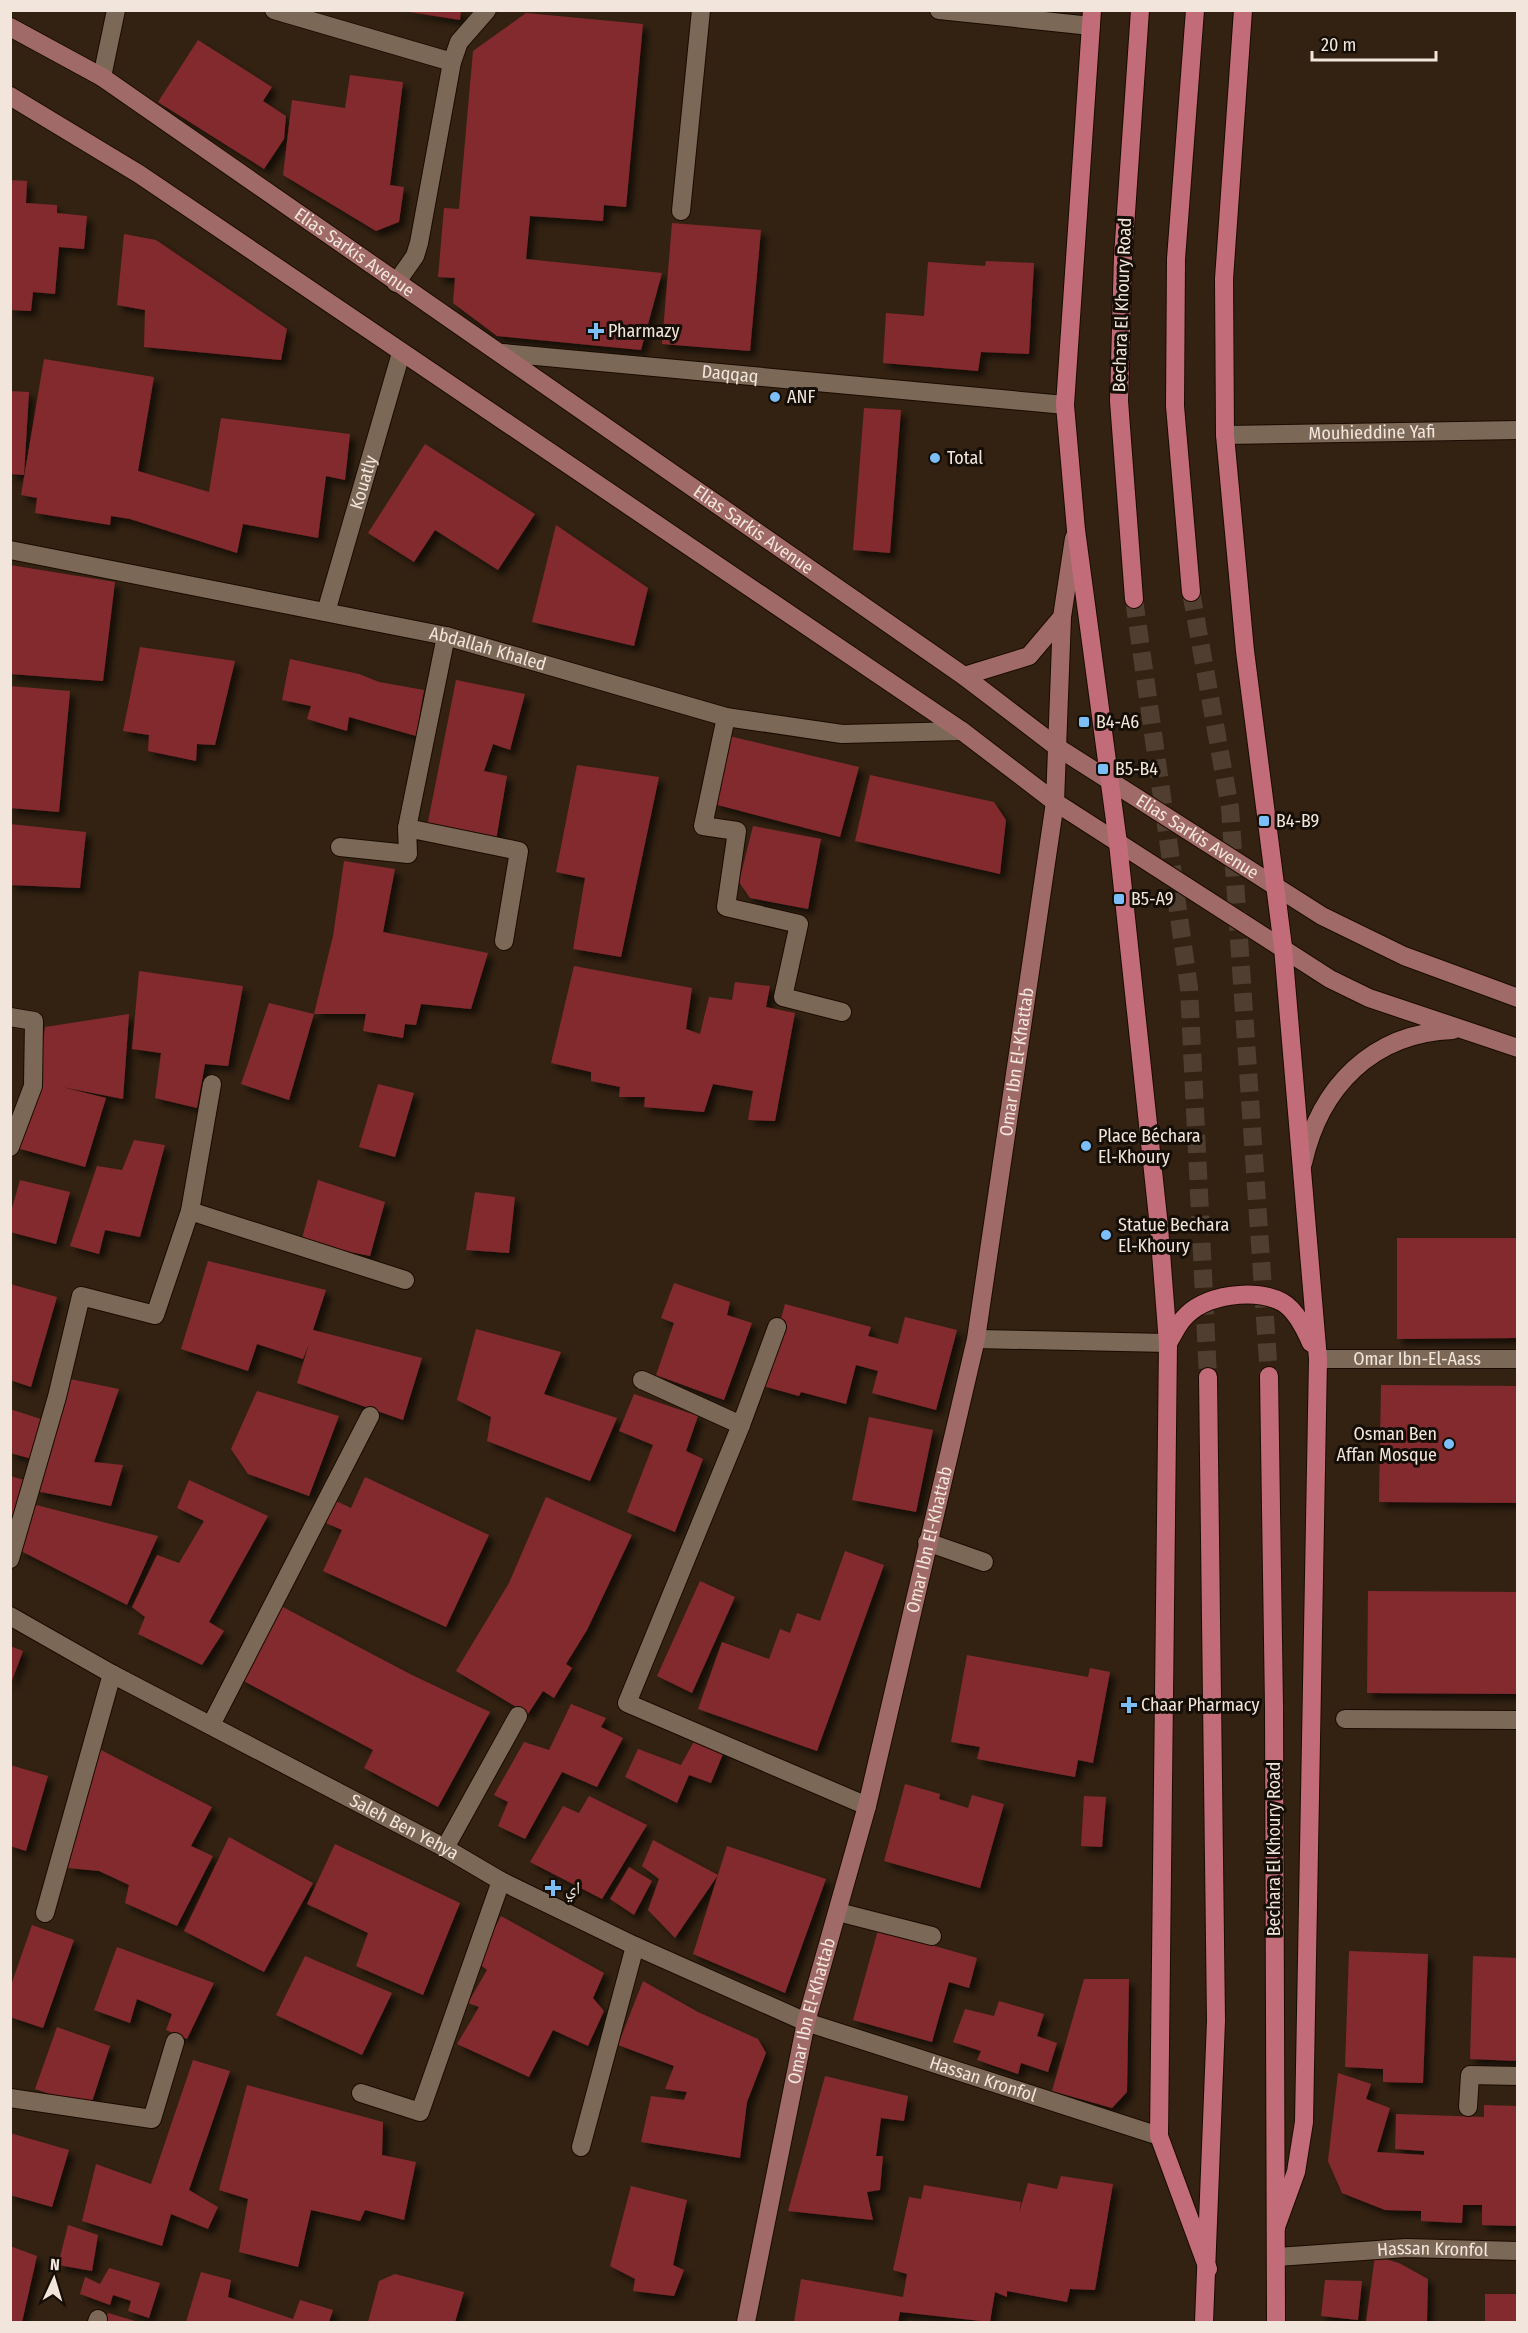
<svg xmlns="http://www.w3.org/2000/svg" width="1528" height="2333" font-family="'Fira Sans Condensed','Noto Naskh Arabic',sans-serif">
  <style>
    .building { fill: #822a2d; filter: url(#shadow) }
    .lines { fill: none; stroke-linecap: round; stroke-linejoin: round }
    .primary-tunnel { stroke: #503f30; stroke-width: 18; stroke-dasharray: 18 9; stroke-linecap: butt }
    .lane-casing { stroke: #1a0b00; stroke-width: 20 }
    .street-casing { stroke: #1a0b00; stroke-width: 20 }
    .secondary-casing { stroke: #1a0b00; stroke-width: 20 }
    .primary-casing { stroke: #1a0b00; stroke-width: 20 }
    .lane { stroke: #7c6856; stroke-width: 18 }
    .street { stroke: #7c6856; stroke-width: 18 }
    .secondary { stroke: #9f6a68; stroke-width: 18 }
    .primary { stroke: #c26c79; stroke-width: 18 }
    .poi-dot { fill: #7bbef8; stroke: #150e07; stroke-width: 2 }
    .labels { text-anchor: middle; dominant-baseline: central; stroke-width: 6; stroke-linejoin: round; paint-order: stroke }
    .street-label { font-size: 18px; fill: #f2e6dc; stroke: #150e07 }
    .poi-label { font-size: 18px; fill: #f2e6dc; stroke: #150e07; text-anchor: start }
  </style>
  <defs>
    <filter id="shadow"><feDropShadow dx="5.5" dy="5.5" stdDeviation="3" flood-color="#0009"/></filter>
  </defs>
  <rect width="100%" height="100%" fill="#332212"/>
  <g class="building">
    <path d="M397,10H461L460,20Z"/>
    <path d="M526,13L643,24L626,207L604,205L603,221L530,216L526,259L662,273L641,350L497,336L453,303L455,278L438,277L444,208L459,209L473,51Z"/>
    <path d="M198,40L272,87L263,101L286,116L284,139L264,169L158,102Z"/>
    <path d="M350,75L403,82L390,185L404,187L399,222L376,231L283,175L292,100L345,108Z"/>
    <path d="M10,180L27,181L26,203L57,205V213L87,216L84,249L59,247L55,294L33,292L31,311L10,310Z"/>
    <path d="M672,223L761,230L750,351L662,344Z"/>
    <path d="M124,234L156,240L287,329L281,360L144,347L145,310L117,305Z"/>
    <path d="M986,261L1034,263L1029,354L981,352L978,371L883,363L886,313L924,316L928,262L985,266Z"/>
    <path d="M44,359L154,377L138,471L209,492L221,418L350,434L345,480L326,476L318,538L243,524L237,553L130,519L111,516L110,525L35,513L37,498L21,495Z"/>
    <path d="M10,391L29,392L24,475L10,474Z"/>
    <path d="M864,408L901,410L890,553L853,550Z"/>
    <path d="M425,444L535,514L498,570L435,530L414,562L368,533Z"/>
    <path d="M556,525L648,588L634,646L532,622Z"/>
    <path d="M10,565L115,582L103,681L10,674Z"/>
    <path d="M140,647L235,661L215,745L197,744L196,761L148,751L149,735L123,731Z"/>
    <path d="M290,659L359,674L379,682L424,690L416,736L349,717L347,731L307,719L311,706L282,700Z"/>
    <path d="M456,680L525,694L510,750L493,744L484,771L507,776L495,846L426,832Z"/>
    <path d="M10,686L70,691L59,812L10,808Z"/>
    <path d="M729,736L859,767L840,837L714,804Z"/>
    <path d="M577,765L659,777L621,957L573,949L585,878L556,872Z"/>
    <path d="M870,775L994,802L1006,820L1000,874L855,841Z"/>
    <path d="M10,824L86,832L80,888L10,885Z"/>
    <path d="M753,826L821,839L808,909L750,898L739,882Z"/>
    <path d="M344,861L395,869L383,932L488,953L471,1009L421,1004L416,1025L405,1024L403,1038L363,1031L366,1014H314L289,1100L241,1084L269,1003L314,1014L333,936Z"/>
    <path d="M574,966L692,988L686,1029L700,1034L709,997L732,1000L735,982L770,986L766,1007L795,1013L775,1121L748,1120L753,1091L713,1084L704,1112L644,1107L645,1097H619L620,1087L591,1081V1072L551,1063Z"/>
    <path d="M139,971L243,986L228,1066L205,1064L197,1108L155,1098L161,1053L132,1049Z"/>
    <path d="M129,1014L123,1099L62,1087L106,1098L85,1167L17,1148L38,1082L45,1027Z"/>
    <path d="M378,1084L414,1093L395,1157L359,1147Z"/>
    <path d="M134,1140L165,1145L140,1237L105,1230L99,1254L70,1246L97,1166L122,1170Z"/>
    <path d="M20,1180L70,1192L56,1244L10,1232V1215Z"/>
    <path d="M318,1180L385,1202L370,1256L301,1242Z"/>
    <path d="M475,1192L515,1197L509,1253L466,1250Z"/>
    <path d="M1397,1238H1518V1338L1397,1339Z"/>
    <path d="M208,1261L326,1290L313,1330L422,1358L403,1420L297,1383L309,1344L303,1359L257,1344L248,1371L181,1349Z"/>
    <path d="M674,1283L730,1302L727,1315L752,1323L724,1400L656,1375L674,1323L661,1318Z"/>
    <path d="M10,1284L57,1297L31,1387L10,1380Z"/>
    <path d="M785,1304L871,1327L868,1336L898,1344L905,1317L957,1330L936,1410L872,1393L878,1371L856,1365L846,1404L801,1392L799,1396L763,1386Z"/>
    <path d="M476,1329L561,1352L544,1394L617,1418L590,1481L487,1441L491,1417L457,1400Z"/>
    <path d="M70,1379L119,1389L94,1462L123,1465L111,1506L36,1491L50,1457Z"/>
    <path d="M1381,1385L1518,1386V1503L1379,1502Z"/>
    <path d="M257,1391L339,1416L309,1496L248,1474L231,1449Z"/>
    <path d="M634,1394L698,1416L686,1451L703,1459L675,1532L627,1512L653,1445L619,1431Z"/>
    <path d="M10,1409L47,1421L32,1459L10,1453Z"/>
    <path d="M869,1417L933,1430L916,1512L852,1500Z"/>
    <path d="M10,1476L24,1480L11,1520H10Z"/>
    <path d="M365,1477L489,1535L446,1627L323,1571L342,1530L326,1523L336,1501L351,1508Z"/>
    <path d="M189,1480L268,1516L209,1622L224,1631L202,1665L138,1634L145,1617L132,1607L157,1555L179,1563L204,1521L177,1508Z"/>
    <path d="M546,1497L632,1535L587,1630L566,1664L572,1668L554,1698L543,1691L528,1714L456,1671L509,1583Z"/>
    <path d="M36,1505L158,1536L127,1605L19,1550Z"/>
    <path d="M845,1551L884,1565L817,1751L698,1709L722,1642L769,1659L780,1629L790,1633L797,1613L820,1621Z"/>
    <path d="M700,1581L735,1597L692,1693L657,1676Z"/>
    <path d="M1368,1591L1518,1592V1694L1367,1693Z"/>
    <path d="M281,1606L410,1674L490,1712L438,1807L364,1768L373,1750L240,1679Z"/>
    <path d="M10,1646L23,1651L11,1683H10Z"/>
    <path d="M967,1655L1088,1677L1090,1668L1110,1672L1093,1763L1078,1760L1075,1777L977,1759L980,1747L951,1742Z"/>
    <path d="M571,1704L606,1718L601,1727L623,1738L597,1787L562,1772L525,1839L498,1826L508,1802L494,1795L524,1742L549,1750Z"/>
    <path d="M697,1736L725,1749L711,1783L689,1775L677,1803L625,1777L638,1749L681,1765Z"/>
    <path d="M99,1749L212,1807L191,1846L213,1856L177,1926L125,1903L129,1885L99,1871L68,1868Z"/>
    <path d="M10,1765L48,1776L26,1851L10,1846Z"/>
    <path d="M905,1784L940,1794L939,1799L968,1808L972,1795L1004,1804L980,1888L884,1861Z"/>
    <path d="M589,1796L647,1825L602,1899L530,1862L563,1806L579,1813Z"/>
    <path d="M1084,1796L1106,1797L1102,1847L1081,1846Z"/>
    <path d="M229,1837L313,1883L264,1972L184,1931Z"/>
    <path d="M653,1840L718,1875L675,1938L648,1910L659,1879L642,1866Z"/>
    <path d="M335,1844L460,1903L423,1995L356,1966L368,1933L307,1904Z"/>
    <path d="M727,1846L826,1879L785,1993L693,1954Z"/>
    <path d="M629,1867L652,1881L634,1915L610,1899Z"/>
    <path d="M501,1916L604,1973L593,1998L604,2011L588,2046L553,2030L529,2077L457,2044L479,2007L468,2003L487,1970L477,1962Z"/>
    <path d="M32,1925L74,1940L43,2028L10,2017V1988Z"/>
    <path d="M878,1930L977,1958L969,1988L949,1982L932,2042L853,2020Z"/>
    <path d="M117,1947L214,1983L187,2039L166,2030L172,2014L137,1999L130,2023L94,2010Z"/>
    <path d="M1349,1951L1428,1954L1423,2083L1383,2082V2069L1345,2067Z"/>
    <path d="M305,1956L392,1993L362,2055L276,2015Z"/>
    <path d="M1473,1956L1518,1958V2061L1470,2059Z"/>
    <path d="M1084,1979H1129L1127,2092L1112,2108L1052,2091Z"/>
    <path d="M643,1981L698,2012L758,2039L766,2053L747,2102L740,2158L641,2142L651,2096L684,2100L687,2092L665,2089L674,2066L618,2045Z"/>
    <path d="M999,2001L1044,2014L1037,2036L1057,2043L1048,2072L1021,2063L1018,2074L977,2060L981,2051L953,2042L965,2009L994,2016Z"/>
    <path d="M57,2027L110,2046L90,2108L35,2089Z"/>
    <path d="M193,2060L230,2071L189,2190L218,2207L208,2229L171,2214L162,2246L82,2221L96,2164L151,2184Z"/>
    <path d="M1338,2073L1371,2084L1366,2099L1390,2108L1377,2152L1424,2155V2151L1395,2149L1396,2114L1484,2117V2105L1518,2106V2226L1482,2225V2205H1463L1462,2223L1421,2221V2211L1385,2210L1342,2193L1328,2161Z"/>
    <path d="M825,2076L908,2096L904,2121L881,2118L876,2156H883L880,2190L867,2192L873,2220L788,2211Z"/>
    <path d="M247,2085L383,2122L382,2155L416,2162L404,2220L365,2210L360,2221L311,2210L298,2267L239,2252L248,2199L219,2190Z"/>
    <path d="M10,2133L69,2150L52,2207L10,2195Z"/>
    <path d="M1061,2176L1113,2184L1095,2290L1070,2289L1067,2302L1007,2291V2297L995,2292L990,2322L900,2312L898,2322H794L801,2279L903,2297L907,2274L893,2270L909,2197L921,2199L924,2185L1021,2202L1019,2213L1028,2183L1057,2189Z"/>
    <path d="M631,2186L687,2200L673,2265L684,2270L674,2296L633,2291L635,2279L610,2266Z"/>
    <path d="M68,2225L98,2235L92,2271L58,2265Z"/>
    <path d="M10,2246L37,2256L22,2322H10Z"/>
    <path d="M1375,2256L1399,2263L1428,2279L1427,2322H1366Z"/>
    <path d="M109,2268L160,2283L149,2318L128,2311L131,2301L113,2295L110,2305L80,2294L85,2277L100,2284Z"/>
    <path d="M201,2272L231,2280L228,2297L293,2319L300,2300L333,2310L329,2322H186Z"/>
    <path d="M395,2274L464,2292L455,2322H368L379,2281Z"/>
    <path d="M1325,2280L1362,2281L1358,2320L1321,2316Z"/>
    <rect x="1485" y="2294" width="33" height="28"/>
    <path d="M108,2313L138,2322H104Z"/>
  </g>
  <g class="lines">
    <g class="primary-tunnel">
      <path d="M1191,592L1230,808L1269,1376"/>
      <path d="M1134,599L1189,988L1208,1377"/>
    </g>
    <g class="lane-casing">
      <g id="lane">
        <path id="s1" d="M503,353L1065,405"/>
        <path d="M1345,1719L1518,1720"/>
        <path d="M97,2322L98,2319"/>
      </g>
    </g>
    <g class="street-casing">
      <g id="street">
        <path d="M274,10L452,62"/>
        <path d="M939,10L1091,26"/>
        <path d="M102,77L116,10"/>
        <path d="M681,211L701,10"/>
        <path d="M396,283L415,256L419,243L452,62L459,42L487,10"/>
        <path id="s2" d="M1225,435L1518,430"/>
        <path id="s3" d="M10,550L446,636L726,717L842,734L962,731"/>
        <path id="s4" d="M326,612L401,353"/>
        <path d="M726,717L703,826L737,831L726,907L799,924L783,997L842,1012"/>
        <path d="M407,828L446,636"/>
        <path d="M340,847L408,854L407,828L519,851L504,941"/>
        <path d="M10,1017L34,1021L33,1086L10,1147"/>
        <path d="M190,1211L405,1280"/>
        <path d="M777,1327L741,1425L627,1703L867,1806"/>
        <path d="M976,1339L1168,1343"/>
        <path id="s5" d="M1318,1359H1518"/>
        <path d="M642,1380L741,1425"/>
        <path d="M927,1542L984,1562"/>
        <path d="M10,1559L57,1397L81,1296L155,1315L190,1211L212,1084"/>
        <path id="s6" d="M10,1616L112,1674L445,1848L501,1881L635,1946L806,2022L1159,2136"/>
        <path d="M211,1725L370,1416"/>
        <path d="M445,1848L518,1716"/>
        <path d="M838,1912L932,1936"/>
        <path d="M45,1913L112,1674"/>
        <path d="M361,2093L420,2112L501,1881"/>
        <path d="M10,2098L152,2119L175,2042"/>
        <path d="M1468,2107L1470,2075L1518,2076"/>
        <path d="M581,2147L635,1946"/>
        <path id="s7" d="M1277,2257L1406,2248L1518,2251"/>
      </g>
    </g>
    <g class="secondary-casing">
      <g id="secondary">
        <path id="s8" d="M10,27L102,77L964,676L1057,747L1322,916L1404,956L1518,998"/>
        <path d="M10,96L139,174L962,731L1055,802L1330,979L1369,998L1518,1048"/>
        <path d="M964,676L1029,656L1062,617L1074,538"/>
        <path d="M1303,1163C1320,1087 1372,1033 1453,1030"/>
        <path id="s9" d="M746,2322L806,2022L867,1806L976,1339L1055,802L1062,617"/>
      </g>
    </g>
    <g class="primary-casing">
      <g id="primary">
        <path d="M1092,10L1065,405L1076,530L1118,843L1159,1227L1168,1343L1159,2136L1208,2269"/>
        <path d="M1243,10L1224,279L1225,435L1245,651L1283,947L1318,1359L1304,2122L1296,2172L1276,2227"/>
        <path d="M1191,592L1175,406L1176,259L1195,10"/>
        <path d="M1134,599L1119,401L1123,256L1140,10"/>
        <path d="M1168,1343C1173,1335 1177,1326 1183,1319C1204,1294 1254,1288 1282,1302C1296,1310 1305,1329 1311,1343"/>
        <path d="M1269,1376L1274,1706L1276,2322"/>
        <path d="M1204,2322L1216,2021L1208,1377"/>
      </g>
    </g>
    <use href="#lane" class="lane"/>
    <use href="#street" class="street"/>
    <use href="#secondary" class="secondary"/>
    <use href="#primary" class="primary"/>
  </g>
  <g class="poi-dot">
    <path d="M593 322h6v6h6v6h-6v6h-6v-6h-6v-6h6z"/>
    <circle cx="775" cy="397" r="6"/>
    <circle cx="935" cy="458" r="6"/>
    <rect x="1078" y="716" width="12" height="12" rx="3"/>
    <rect x="1097" y="763" width="12" height="12" rx="3"/>
    <rect x="1258" y="815" width="12" height="12" rx="3"/>
    <rect x="1113" y="893" width="12" height="12" rx="3"/>
    <circle cx="1086" cy="1146" r="6"/>
    <circle cx="1106" cy="1235" r="6"/>
    <circle cx="1449" cy="1444" r="6"/>
    <path d="M1126 1696h6v6h6v6h-6v6h-6v-6h-6v-6h6z"/>
    <path d="M550 1879h6v6h6v6h-6v6h-6v-6h-6v-6h6z"/>
  </g>
  <g class="labels">
    <g class="street-label">
      <text stroke="none"><textPath href="#s8" startOffset="412">Elias Sarkis Avenue</textPath></text>
      <text transform="translate(1122 305) rotate(-88)">Bechara El Khoury Road</text>
      <text stroke="none"><textPath href="#s1" startOffset="228">Daqqaq</textPath></text>
      <text stroke="none"><textPath href="#s2" startOffset="147">Mouhieddine Yafi</textPath></text>
      <text stroke="none"><textPath href="#s4" startOffset="135">Kouatly</textPath></text>
      <text stroke="none"><textPath href="#s8" startOffset="898">Elias Sarkis Avenue</textPath></text>
      <text stroke="none"><textPath href="#s3" startOffset="488">Abdallah Khaled</textPath></text>
      <text stroke="none"><textPath href="#s8" startOffset="1438">Elias Sarkis Avenue</textPath></text>
      <text stroke="none"><textPath href="#s9" startOffset="1290">Omar Ibn El-Khattab</textPath></text>
      <text stroke="none"><textPath href="#s5" startOffset="99">Omar Ibn-El-Aass</textPath></text>
      <text stroke="none"><textPath href="#s9" startOffset="804">Omar Ibn El-Khattab</textPath></text>
      <text stroke="none"><textPath href="#s6" startOffset="447">Saleh Ben Yehya</textPath></text>
      <text transform="translate(1274 1849) rotate(-90)">Bechara El Khoury Road</text>
      <text stroke="none"><textPath href="#s9" startOffset="318">Omar Ibn El-Khattab</textPath></text>
      <text stroke="none"><textPath href="#s6" startOffset="1080">Hassan Kronfol</textPath></text>
      <text stroke="none"><textPath href="#s7" startOffset="156">Hassan Kronfol</textPath></text>
    </g>
    <g class="poi-label">
      <text x="608" y="331">Pharmazy</text>
      <text x="787" y="397">ANF</text>
      <text x="947" y="458">Total</text>
      <text x="1096" y="722">B4-A6</text>
      <text x="1115" y="769">B5-B4</text>
      <text x="1276" y="821">B4-B9</text>
      <text x="1131" y="899">B5-A9</text>
      <text x="1098" y="1136">Place Béchara<tspan x="1098" dy="21">El-Khoury</tspan></text>
      <text x="1118" y="1225">Statue Bechara<tspan x="1118" dy="21">El-Khoury</tspan></text>
      <text x="1437" y="1434" text-anchor="end">Osman Ben<tspan x="1437" dy="21">Affan Mosque</tspan></text>
      <text x="1141" y="1705">Chaar Pharmacy</text>
      <text x="565" y="1888">اي</text>
    </g>
  </g>
  <rect width="1528" height="2333" fill="none" stroke="#f2e6dc" stroke-width="24"/>
  <g transform="translate(54 2279) rotate(4)" stroke="#150e07" stroke-width="4.5" paint-order="stroke">
  <path d="M0-4.5L10 22L0 15L-10 22Z" fill="#f2e6dc"/>
  <text y="-9" font-size="16" font-weight="bold" text-anchor="middle" fill="#f2e6dc">N</text>
  </g>
  <path d="M1312 51v9h124v-9" fill="none" stroke="#f2e6dc" stroke-width="3"/>
  <text x="1321" y="51" font-size="18" fill="#f2e6dc" stroke="#150e07" stroke-width="4.5" paint-order="stroke">20 m</text>
</svg>
